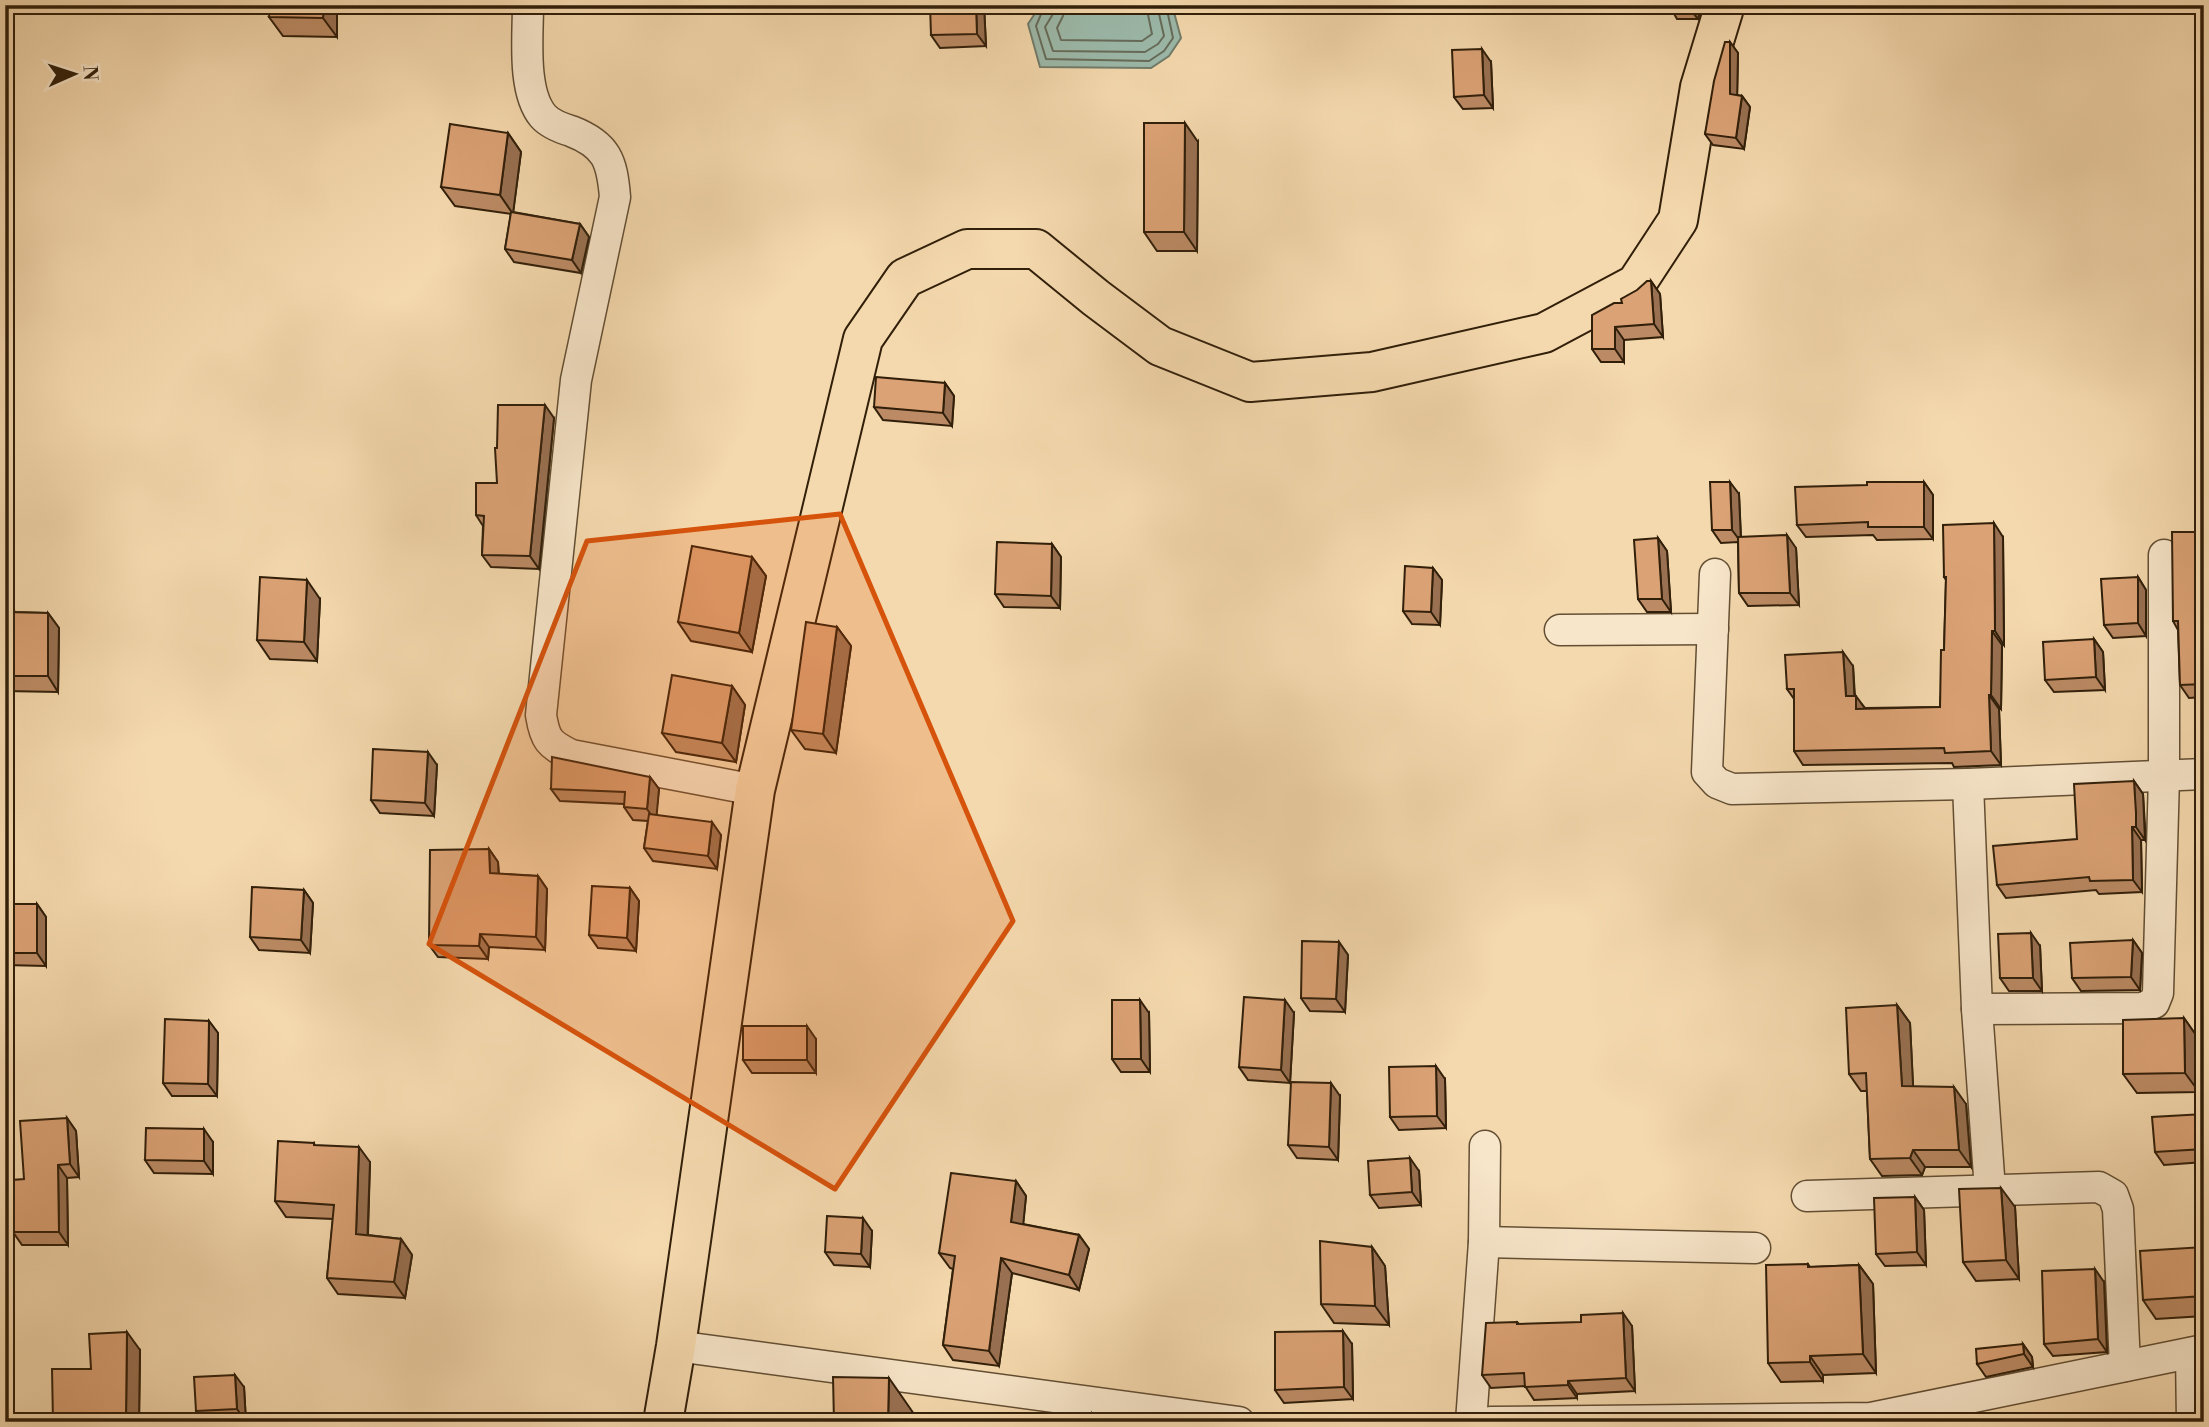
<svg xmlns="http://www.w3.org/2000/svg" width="2209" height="1427" font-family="'Libre Bodoni',serif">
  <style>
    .water { fill: #9cbaab; stroke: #717c6b; stroke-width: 2 }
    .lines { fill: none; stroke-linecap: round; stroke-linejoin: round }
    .shore { stroke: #666c5a; stroke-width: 2 }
    .minor-casing { stroke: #624e33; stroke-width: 33 }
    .major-casing { stroke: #311f0a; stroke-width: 42 }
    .minor { stroke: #f8e6ca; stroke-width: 30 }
    .major { stroke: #f5d9ae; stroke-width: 38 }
    .wall { fill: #bc8b65; stroke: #311f0a; stroke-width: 2 }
    .shaded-wall { fill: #997152; stroke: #311f0a; stroke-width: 2 }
    .building { fill: #dba275; stroke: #311f0a; stroke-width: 2 }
    .marked { fill: #d6530c; fill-opacity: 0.2; stroke: #d6530c; stroke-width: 5; stroke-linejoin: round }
  </style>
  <rect width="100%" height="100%" fill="#f5d9ae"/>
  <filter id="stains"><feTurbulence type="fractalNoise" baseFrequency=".00286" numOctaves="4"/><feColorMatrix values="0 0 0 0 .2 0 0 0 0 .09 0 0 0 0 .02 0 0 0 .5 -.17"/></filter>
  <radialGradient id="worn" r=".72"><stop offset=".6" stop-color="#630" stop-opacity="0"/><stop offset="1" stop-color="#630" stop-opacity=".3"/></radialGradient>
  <path class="water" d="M1172,5L1181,38L1169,56L1151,68L1040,67L1028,24L1040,6Z"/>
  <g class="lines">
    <g class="shore">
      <path d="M1045,5L1036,26L1046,59L1149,61L1164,51L1173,38L1166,5"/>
      <path d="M1054,5L1053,14L1045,27L1053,51L1145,52L1158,44L1164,36L1157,5"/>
      <path d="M1065,5L1063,16L1057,28L1061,40L1142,41L1152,34L1146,5"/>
    </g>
    <g class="minor-casing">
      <g id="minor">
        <path d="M528,5C528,36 522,91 543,116C550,124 561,128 571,131C607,145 612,161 615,197L576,380L541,715C545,740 549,744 571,755L755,790"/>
        <path d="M1715,574L1707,772L1717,783L1732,789L1968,784L2204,774"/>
        <path d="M1560,630L1713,629"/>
        <path d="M1968,784L1977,1009L1990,1190"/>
        <path d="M1977,1009L2142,1008L2154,1003L2158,993L2164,776V555"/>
        <path d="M1807,1196L2099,1187L2113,1195L2118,1209L2125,1366"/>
        <path d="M1484,1242L1755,1248"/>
        <path d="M676,1346L1239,1422"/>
        <path d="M2191,1353L2192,1422"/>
        <path d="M1471,1422L1484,1242L1485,1146"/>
        <path d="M1491,1422L1871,1418L2204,1350"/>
      </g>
    </g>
    <g class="major-casing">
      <path id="major" d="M663,1422L676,1346L755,790L863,339L905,278L967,249H1036L1096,298L1160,346L1250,382L1372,372L1544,333L1636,284L1678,220L1700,87L1725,5"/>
    </g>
    <use href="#minor" class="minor"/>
    <use href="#major" class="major"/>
  </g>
  <g class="wall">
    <path d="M337,5V37L283,36L269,17Z"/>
    <path d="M984,5L986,46L940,48L931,35Z"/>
    <path d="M1702,5L1698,19H1677L1673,12Z"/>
    <path d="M1730,42L1738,53L1737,95L1742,96L1750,107L1744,149L1713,145L1705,134Z"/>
    <path d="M1491,62L1493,108L1463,109L1454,97Z"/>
    <path d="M508,133L521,152L513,212L580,224L589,237L581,273L514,262L505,249L511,214L455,206L441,187Z"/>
    <path d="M1198,142L1197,251H1157L1144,232Z"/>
    <path d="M1651,281L1660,294L1663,337L1624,340V362H1601L1592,349L1622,303Z"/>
    <path d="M945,383L954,396L952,426L883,420L874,407Z"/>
    <path d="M554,418L539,569L491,567L482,555L483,526L476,515L497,483V448Z"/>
    <path d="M1924,482L1933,495V539L1877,540L1873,535L1806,537L1797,525Z"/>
    <path d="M1739,494L1741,537L1796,548L1799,605L1748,606L1739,593L1738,542L1721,543L1712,530Z"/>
    <path d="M2204,532V697L2189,698L2180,685L2178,630L2173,621Z"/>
    <path d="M2003,537L2004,645H2002L2001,709H1999L2001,765L1954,767L1952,763L1803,765L1794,751V699L1787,689L1853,666L1855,696L1865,708L1940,707L1944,650L1946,580L1944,577Z"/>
    <path d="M1658,538L1667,551L1671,612H1647L1638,599Z"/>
    <path d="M1052,544L1061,557L1060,608L1004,607L995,594Z"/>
    <path d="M752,557L766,576L752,652L691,641L678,622Z"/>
    <path d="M1433,568L1442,580L1440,625L1412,624L1403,611Z"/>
    <path d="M5,573L11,580L14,612L48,613L59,628L58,692L5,691Z"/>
    <path d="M2138,577L2146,590V636L2113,638L2104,625Z"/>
    <path d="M320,599L317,661L270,659L257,640Z"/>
    <path d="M837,627L851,646L836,753L805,749L791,730Z"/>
    <path d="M2094,639L2103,652L2105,690L2054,692L2045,680Z"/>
    <path d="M732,686L745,705L736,762L676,752L662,733Z"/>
    <path d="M437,765L434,816L380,813L371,800Z"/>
    <path d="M650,777L659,789L656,815L721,835L717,869L653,861L644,848L648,821L633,820L624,807V804L560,801L551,789Z"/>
    <path d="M2134,781L2143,794L2145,826V840H2141L2142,892L2099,894L2096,890L2006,898L1997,885L2077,839Z"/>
    <path d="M489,849L498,862L499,874L538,876L547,889L545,950L489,947L488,959L438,957L429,945Z"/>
    <path d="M630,888L639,901L636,951L598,948L589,935Z"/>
    <path d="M304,890L313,903L310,953L259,950L250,937Z"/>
    <path d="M5,904H37L46,917V966L5,965Z"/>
    <path d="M2133,940L2142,953L2140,990L2081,991L2072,978Z"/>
    <path d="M1339,942L1348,955L1345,1012L1310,1011L1301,998Z"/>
    <path d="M2040,946L2042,991H2009L2000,978Z"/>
    <path d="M1897,1005L1910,1023L1913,1087L1966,1104L1971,1167H1925L1922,1175L1882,1176L1870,1159L1867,1091H1861L1849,1074Z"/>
    <path d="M1149,1013L1150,1072H1121L1112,1059Z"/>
    <path d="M1294,1013L1290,1083L1248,1080L1239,1067Z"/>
    <path d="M2184,1018L2198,1038L2199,1092L2137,1093L2123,1074Z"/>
    <path d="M209,1021L218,1033L217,1096H172L163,1083Z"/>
    <path d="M816,1039V1073H752L743,1060Z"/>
    <path d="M1445,1079L1446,1128L1399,1130L1390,1117Z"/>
    <path d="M1340,1096L1338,1160L1297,1158L1288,1145Z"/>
    <path d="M2204,1114V1162L2164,1165L2155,1152Z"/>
    <path d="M67,1118L76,1131L79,1177L67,1178L68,1245H22L13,1232L24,1179Z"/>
    <path d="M213,1142V1174L154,1173L145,1160Z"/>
    <path d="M314,1143L315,1146L370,1162L368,1235L401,1239L412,1255L405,1298L338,1294L327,1278L333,1219L286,1217L275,1201Z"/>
    <path d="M1419,1171L1421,1205L1379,1208L1370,1195Z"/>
    <path d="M1016,1181L1026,1196L1023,1224L1079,1235L1089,1249L1079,1290L1012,1273L999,1366L953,1360L943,1345L953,1269L950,1268L939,1253Z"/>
    <path d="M1915,1197L1924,1210L1926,1265L1885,1266L1876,1254Z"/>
    <path d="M2015,1207L2019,1279L1976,1281L1963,1262Z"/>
    <path d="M872,1231L870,1267L834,1265L825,1252Z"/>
    <path d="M1372,1247L1385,1266L1389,1325L1334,1323L1321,1304Z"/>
    <path d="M2204,1247V1316L2156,1319L2143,1300Z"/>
    <path d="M1808,1264L1810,1267L1859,1265L1873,1284L1876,1373L1823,1375V1381L1781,1382L1768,1363Z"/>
    <path d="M2104,1282L2107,1352L2053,1356L2044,1344Z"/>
    <path d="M1517,1322L1519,1324L1632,1326L1635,1391L1577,1394V1398L1534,1400L1525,1386L1491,1388L1482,1375Z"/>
    <path d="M1352,1344L1353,1399L1284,1403L1275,1390Z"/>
    <path d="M2023,1344L2032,1357L2033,1367L1986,1377L1977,1364Z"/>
    <path d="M140,1350L139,1422H53L91,1369Z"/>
    <path d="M244,1387L246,1422H203L196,1411Z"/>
  </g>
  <g class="shaded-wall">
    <path d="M324,5H337V37L323,18Z"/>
    <path d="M976,5H984L986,46L977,34Z"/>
    <path d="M1696,5H1702L1698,19L1693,13Z"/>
    <path d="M1730,42L1738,53L1737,105L1730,94Z"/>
    <path d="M1482,49L1491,62L1493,108L1484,95Z"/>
    <path d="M1742,96L1750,107L1744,149L1736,138Z"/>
    <path d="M1185,123L1198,142L1197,251L1184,232Z"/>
    <path d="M508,133L521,152L513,214L500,195Z"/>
    <path d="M580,224L589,237L581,273L572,260Z"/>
    <path d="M1651,281L1660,294L1663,337L1654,324Z"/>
    <path d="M1615,327L1624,340V362L1615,349Z"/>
    <path d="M945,383L954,396L952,426L943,413Z"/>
    <path d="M545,405L554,418L539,569L530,556Z"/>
    <path d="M1730,482L1739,494L1741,542L1732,530Z"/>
    <path d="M1924,482L1933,495V539L1924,527Z"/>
    <path d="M1994,523L2003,537L2004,645L1995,631Z"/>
    <path d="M1787,535L1796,548L1799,605L1790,593Z"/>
    <path d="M1658,538L1667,551L1671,612L1662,599Z"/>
    <path d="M1052,544L1061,557L1060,608L1051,596Z"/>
    <path d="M752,557L766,576L752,652L739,633Z"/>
    <path d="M1433,568L1442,580L1440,625L1431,612Z"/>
    <path d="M5,573L11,580L16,628L5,612Z"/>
    <path d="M2138,577L2146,590V636L2138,623Z"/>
    <path d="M307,580L320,599L317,661L304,642Z"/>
    <path d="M48,613L59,628L58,692L48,676Z"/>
    <path d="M837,627L851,646L836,753L823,734Z"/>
    <path d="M1992,631L2002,645L2001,709L1991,695Z"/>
    <path d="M2094,639L2103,652L2105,690L2096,677Z"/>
    <path d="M1843,652L1853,666L1855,710L1846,696Z"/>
    <path d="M732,686L745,705L736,762L722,743Z"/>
    <path d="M1989,695L1999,709L2001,765L1991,751Z"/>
    <path d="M1856,696L1866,710L1856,709Z"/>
    <path d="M428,752L437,765L434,816L425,803Z"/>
    <path d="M650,777L659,789L656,822L647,809Z"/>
    <path d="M2134,781L2143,794L2145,840L2136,827Z"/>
    <path d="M712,822L721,835L717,869L708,856Z"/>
    <path d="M2132,827L2141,840L2142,892L2133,880Z"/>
    <path d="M489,849L498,862L499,886L490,873Z"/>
    <path d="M538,876L547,889L545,950L536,937Z"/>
    <path d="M630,888L639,901L636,951L627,938Z"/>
    <path d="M304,890L313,903L310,953L301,940Z"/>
    <path d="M37,904L46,917V966L37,953Z"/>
    <path d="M2031,933L2040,946L2042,991L2033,978Z"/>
    <path d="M480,934L489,947L488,959L479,946Z"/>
    <path d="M2133,940L2142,953L2140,990L2131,977Z"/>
    <path d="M1339,942L1348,955L1345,1012L1336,999Z"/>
    <path d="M1140,1000L1149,1013L1150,1072L1141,1059Z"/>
    <path d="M1285,1000L1294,1013L1290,1083L1281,1070Z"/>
    <path d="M1897,1005L1910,1023L1914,1104L1902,1086Z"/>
    <path d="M2184,1018L2198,1038L2199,1092L2185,1073Z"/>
    <path d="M209,1021L218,1033L217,1096L208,1084Z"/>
    <path d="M807,1026L816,1039V1073L807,1060Z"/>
    <path d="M1436,1066L1445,1079L1446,1128L1437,1116Z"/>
    <path d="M1331,1083L1340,1096L1338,1160L1329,1147Z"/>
    <path d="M1954,1087L1966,1104L1971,1167L1959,1150Z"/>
    <path d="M67,1118L76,1131L79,1177L70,1164Z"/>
    <path d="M204,1129L213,1142V1174L204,1161Z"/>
    <path d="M359,1147L370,1162L367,1249L356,1234Z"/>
    <path d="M1913,1150L1925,1167L1922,1175L1910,1158Z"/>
    <path d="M1410,1158L1419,1171L1421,1205L1412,1192Z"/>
    <path d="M58,1165L67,1178L68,1245L59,1232Z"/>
    <path d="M1016,1181L1026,1196L1022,1237L1011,1222Z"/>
    <path d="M2001,1188L2015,1207L2019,1279L2006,1260Z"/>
    <path d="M1915,1197L1924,1210L1926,1265L1917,1252Z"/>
    <path d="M863,1218L872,1231L870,1267L861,1254Z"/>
    <path d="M1079,1235L1089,1249L1079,1290L1069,1275Z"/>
    <path d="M401,1239L412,1255L405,1298L394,1282Z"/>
    <path d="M1372,1247L1385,1266L1389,1325L1375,1306Z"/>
    <path d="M1001,1258L1012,1273L999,1366L989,1351Z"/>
    <path d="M1859,1265L1873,1284L1876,1373L1863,1354Z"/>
    <path d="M2095,1269L2104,1282L2107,1352L2098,1339Z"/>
    <path d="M1623,1313L1632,1326L1635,1391L1626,1378Z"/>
    <path d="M1343,1331L1352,1344L1353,1399L1344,1387Z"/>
    <path d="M127,1332L140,1350L139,1422H129L126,1417Z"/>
    <path d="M2023,1344L2032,1357L2033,1367L2024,1354Z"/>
    <path d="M1810,1356L1823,1375V1381L1810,1362Z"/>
    <path d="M235,1375L244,1387L246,1422L237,1409Z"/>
    <path d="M889,1378L914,1414V1422H888Z"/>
    <path d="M1568,1381L1577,1394V1398L1568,1385Z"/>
    <path d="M1092,1414L1097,1422H1092Z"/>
  </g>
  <g class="building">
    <path d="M270,5H324L323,18L269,17Z"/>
    <path d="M930,5H976L977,34L931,35Z"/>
    <path d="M1673,5H1696L1693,13L1673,12Z"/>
    <path d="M1725,42H1730V94L1742,96L1736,138L1705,134L1714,81Z"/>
    <path d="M1482,49L1484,95L1454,97L1452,50Z"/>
    <path d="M1144,123H1185L1184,232H1144Z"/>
    <path d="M450,124L508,133L500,195L441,187Z"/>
    <path d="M511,212L580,224L572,260L505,249Z"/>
    <path d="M1647,281H1651L1654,324L1615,327V349H1592V315L1614,303H1622L1621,299L1637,290Z"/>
    <path d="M876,377L945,383L943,413L874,407Z"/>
    <path d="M498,405H545L530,556L482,555L484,516L476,515V483H497L495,448H497Z"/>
    <path d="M1710,482H1730L1732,530H1712Z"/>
    <path d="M1867,482H1924V527H1868V522L1797,525L1795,487L1867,485Z"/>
    <path d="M1994,523L1995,631H1992L1991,695H1989L1991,751L1945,753L1944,748L1794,751V689H1787L1785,655L1843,652L1846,696H1856V709L1940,707L1941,650H1944L1946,577H1944L1943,525Z"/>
    <path d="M2172,532H2204V684L2180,685L2178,621H2173Z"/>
    <path d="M1787,535L1790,593H1739L1738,537Z"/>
    <path d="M1658,538L1662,599H1638L1634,540Z"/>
    <path d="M997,542L1052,544L1051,596L995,594Z"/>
    <path d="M692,546L752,557L739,633L678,622Z"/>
    <path d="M1405,566L1433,568L1431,612L1403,611Z"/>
    <path d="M260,577L307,580L304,642L257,640Z"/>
    <path d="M2138,577V623L2104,625L2101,579Z"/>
    <path d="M5,612L48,613V676H5Z"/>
    <path d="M806,622L837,627L823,734L791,730Z"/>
    <path d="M2094,639L2096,677L2045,680L2043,642Z"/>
    <path d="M672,675L732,686L722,743L662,733Z"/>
    <path d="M373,749L428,752L425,803L371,800Z"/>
    <path d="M552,757L650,777L647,809L624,807L625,792L551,789Z"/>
    <path d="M2134,781L2136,813V827H2132L2133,880L2090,881L2089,877L1997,885L1993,846L2077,839L2074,784Z"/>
    <path d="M649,814L712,822L708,856L644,848Z"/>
    <path d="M489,849L490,873L538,876L536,937L480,934L479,946L429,945L430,850Z"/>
    <path d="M592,886L630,888L627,938L589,935Z"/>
    <path d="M252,887L304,890L301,940L250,937Z"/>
    <rect x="5" y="904" width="32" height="49"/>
    <path d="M2031,933L2033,978H2000L1998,934Z"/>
    <path d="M2133,940L2131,977L2072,978L2070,943Z"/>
    <path d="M1302,941L1339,942L1336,999L1301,998Z"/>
    <path d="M1244,997L1285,1000L1281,1070L1239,1067Z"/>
    <path d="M1112,1000H1140L1141,1059H1112Z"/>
    <path d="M1897,1005L1902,1086L1954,1087L1959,1150H1913L1910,1158L1870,1159L1866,1073L1849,1074L1846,1008Z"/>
    <path d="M2184,1018L2185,1073L2123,1074V1020Z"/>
    <path d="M165,1019L209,1021L208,1084L163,1083Z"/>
    <rect x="743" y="1026" width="64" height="34"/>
    <path d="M1436,1066L1437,1116L1390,1117L1389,1067Z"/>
    <path d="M1291,1082L1331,1083L1329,1147L1288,1145Z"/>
    <path d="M2204,1114V1149L2155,1152L2152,1117Z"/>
    <path d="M67,1118L70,1164L58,1165L59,1232H13L12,1180L24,1179L20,1121Z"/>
    <path d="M146,1128L204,1129V1161L145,1160Z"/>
    <path d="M278,1141L314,1143V1145L359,1147L356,1234L401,1239L394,1282L327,1278L334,1205L275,1201Z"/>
    <path d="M1410,1158L1412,1192L1370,1195L1368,1161Z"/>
    <path d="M951,1173L1016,1181L1011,1222L1079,1235L1069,1275L1001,1258L989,1351L943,1345L955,1256L939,1253Z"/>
    <path d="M2001,1188L2006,1260L1963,1262L1959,1189Z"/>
    <path d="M1915,1197L1917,1252L1876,1254L1874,1198Z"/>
    <path d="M827,1216L863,1218L861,1254L825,1252Z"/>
    <path d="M1320,1241L1372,1247L1375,1306L1321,1304Z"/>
    <path d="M2204,1247V1296L2143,1300L2140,1251Z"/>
    <path d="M1808,1264V1267L1859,1265L1863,1354L1810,1356V1362L1768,1363L1766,1265Z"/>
    <path d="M2095,1269L2098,1339L2044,1344L2042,1271Z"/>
    <path d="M1623,1313L1626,1378L1568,1381V1385L1525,1387L1524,1373L1482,1375L1486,1323L1517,1322V1324L1581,1322V1315Z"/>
    <path d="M1343,1331L1344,1387L1275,1390V1332Z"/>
    <path d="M127,1332L126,1417H119V1422H53L52,1369H91L89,1334Z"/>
    <path d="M2023,1344L2024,1354L1977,1364L1976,1349Z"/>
    <path d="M235,1375L237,1409L196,1411L194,1377Z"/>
    <path d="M833,1377L889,1378L888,1422H834Z"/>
    <path d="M1053,1414H1092V1422H1054Z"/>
  </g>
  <path class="marked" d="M840,514L1013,921L835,1189L429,944L587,541Z"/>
  <rect width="2209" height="1427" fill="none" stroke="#f5d9ae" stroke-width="28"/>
  <rect x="7" y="7" width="2195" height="1413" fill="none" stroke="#311f0a" stroke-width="3.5"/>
  <rect x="14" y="14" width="2181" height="1399" fill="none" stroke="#311f0a" stroke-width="2"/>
  <g transform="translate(74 74) rotate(87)" stroke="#f8e6ca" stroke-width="5" paint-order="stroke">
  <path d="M0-5L12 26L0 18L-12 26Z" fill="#311f0a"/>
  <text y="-10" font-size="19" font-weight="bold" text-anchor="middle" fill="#311f0a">N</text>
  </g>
  <rect width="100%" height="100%" filter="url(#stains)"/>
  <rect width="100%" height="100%" fill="url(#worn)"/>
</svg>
